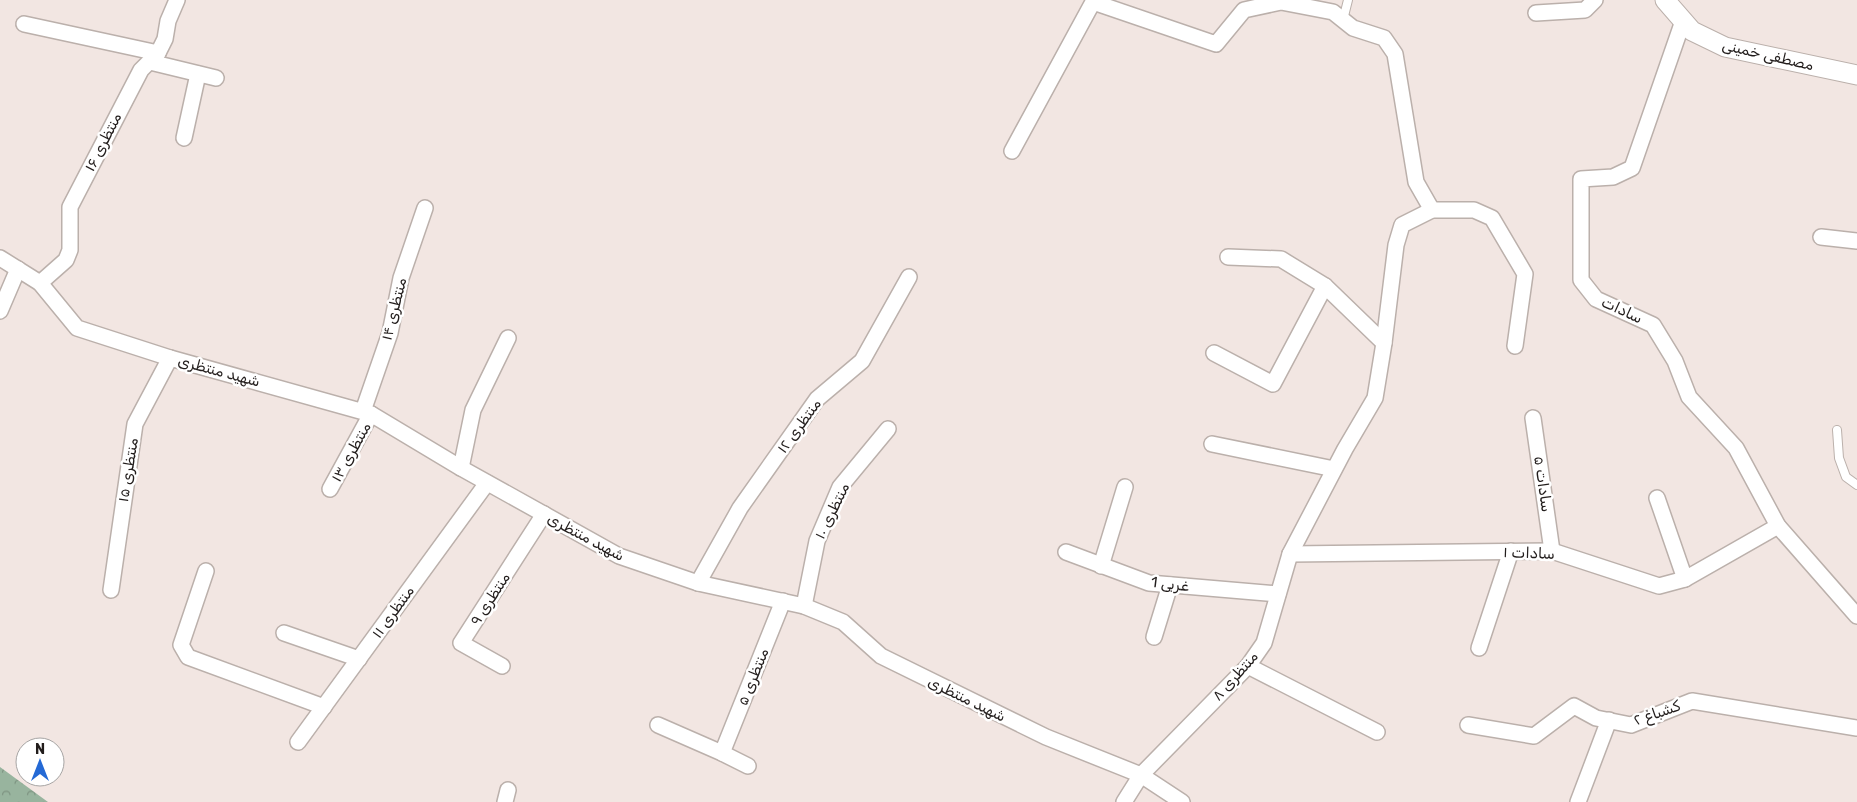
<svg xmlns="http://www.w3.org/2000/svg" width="1857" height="802" font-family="Rubik,Vazirmatn,sans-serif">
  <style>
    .forest { fill: url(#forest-crowns) }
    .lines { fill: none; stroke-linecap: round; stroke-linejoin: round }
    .service-casing { stroke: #bbb0ab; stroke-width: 10 }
    .minor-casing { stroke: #bbb0ab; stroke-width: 18 }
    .tertiary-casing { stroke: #bbb0ab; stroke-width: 21 }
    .service { stroke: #fff; stroke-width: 8 }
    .minor { stroke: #fff; stroke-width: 15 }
    .tertiary { stroke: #fff; stroke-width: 19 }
    .labels { text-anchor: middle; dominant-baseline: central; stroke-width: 5; stroke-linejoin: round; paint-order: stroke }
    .street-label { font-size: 15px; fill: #221d1c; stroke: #fff }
  </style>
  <defs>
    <pattern id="forest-crowns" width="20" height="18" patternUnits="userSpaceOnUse" patternTransform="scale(1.25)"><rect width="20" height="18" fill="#98b49e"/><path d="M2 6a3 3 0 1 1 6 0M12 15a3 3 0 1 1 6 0" fill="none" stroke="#7c9280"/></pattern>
  </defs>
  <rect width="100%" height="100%" fill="#f2e6e2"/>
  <path class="forest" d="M0,767L48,802H0Z"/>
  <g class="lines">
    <g class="service-casing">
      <g id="service">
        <path d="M1343,20L1348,0"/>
        <path d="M1837,430L1839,458L1846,477L1857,485"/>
      </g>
    </g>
    <g class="minor-casing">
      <g id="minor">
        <path d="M1536,13L1585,10L1595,0"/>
        <path d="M1683,21L1632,168L1613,177L1581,179V280L1596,299L1653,325L1675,361L1689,397L1736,448L1778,526L1857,616"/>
        <path d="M24,24L158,53"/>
        <path d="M150,62L216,78"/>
        <path d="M184,138L198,74"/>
        <path d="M1012,151L1093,2L1216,44L1244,10L1281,2L1333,12L1353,28L1384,38L1395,54L1416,182L1432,210"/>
        <path d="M1821,237L1857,241"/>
        <path d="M1228,257L1281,259L1325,286L1384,343"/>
        <path d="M0,258L40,283L77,328L170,358L371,414L461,468L619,556L698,583L804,606L843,622L881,656L1046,737L1141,775L1182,802"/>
        <path d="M40,283L66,260L70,250V207L141,70L158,53L165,39L168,21L177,0"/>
        <path d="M0,311L18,269"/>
        <path d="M1214,353L1273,384L1325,286"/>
        <path d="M363,411L390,333L401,278L425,208"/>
        <path d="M1533,418L1552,551"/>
        <path d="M1212,444L1334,469"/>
        <path d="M461,468L473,410L508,338"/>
        <path d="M330,489L371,414"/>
        <path d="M1657,498L1685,579"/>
        <path d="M1066,552L1149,583L1278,594"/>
        <path d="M1290,554L1552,551L1659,586L1685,579L1778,526"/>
        <path d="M1101,566L1125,487"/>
        <path d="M206,571L181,645L188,657L324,707"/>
        <path d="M698,583L740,508L817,399L862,361L909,277"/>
        <path d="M111,590L135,424L170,358"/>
        <path d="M804,606L817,541L840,487L888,429"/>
        <path d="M284,633L359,659"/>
        <path d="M1154,637L1170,585"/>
        <path d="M1479,648L1511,551"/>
        <path d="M502,666L461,643L544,514"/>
        <path d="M1248,666L1377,732"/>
        <path d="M658,725L722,753L748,766"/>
        <path d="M1468,725L1534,736L1574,706L1596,718L1631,725L1692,701L1857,728"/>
        <path d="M298,742L487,483"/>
        <path d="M722,753L783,601"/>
        <path d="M505,802L508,790"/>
        <path d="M1124,802L1141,775L1248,666L1264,643L1290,554L1345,449L1375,398L1384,343L1396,245L1402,225L1432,210H1474L1492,218L1525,274L1515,346"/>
        <path d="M1578,802L1609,720"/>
      </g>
    </g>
    <g class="tertiary-casing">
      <path id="tertiary" d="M1665,0L1692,31L1725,47L1857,75"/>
    </g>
    <use href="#service" class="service"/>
    <use href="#minor" class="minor"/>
    <use href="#tertiary" class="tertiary"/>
  </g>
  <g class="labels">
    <g class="street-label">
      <text transform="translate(1768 55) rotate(13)">مصطفی خمینی</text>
      <text transform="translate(103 142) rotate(-63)">منتظری ۱۶</text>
      <text transform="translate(394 309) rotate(-76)">منتظری ۱۴</text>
      <text transform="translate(1622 310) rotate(25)">سادات</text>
      <text transform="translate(219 371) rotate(15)">شهید منتظری</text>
      <text transform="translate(799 426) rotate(-54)">منتظری ۱۲</text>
      <text transform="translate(351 452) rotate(-61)">منتظری ۱۳</text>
      <text transform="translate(128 470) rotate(-81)">منتظری ۱۵</text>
      <text transform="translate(1543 484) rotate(82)">سادات ۵</text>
      <text transform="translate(832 511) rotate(-64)">منتظری ۱۰</text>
      <text transform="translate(586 537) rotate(28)">شهید منتظری</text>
      <text transform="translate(1529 553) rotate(2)">سادات ۱</text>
      <text transform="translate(1170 584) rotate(7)">غربی 1</text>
      <text transform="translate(490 599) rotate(-57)">منتظری ۹</text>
      <text transform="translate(393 612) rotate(-54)">منتظری ۱۱</text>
      <text transform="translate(1235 676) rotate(-48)">منتظری ۸</text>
      <text transform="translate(753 677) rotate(-68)">منتظری ۵</text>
      <text transform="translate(967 699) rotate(26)">شهید منتظری</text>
      <text transform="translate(1657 713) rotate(-19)">کشباغ ۲</text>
    </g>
  </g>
  <g transform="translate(40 762)"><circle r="24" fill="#ffffff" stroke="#a7a5a4"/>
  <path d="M0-4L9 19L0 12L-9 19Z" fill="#2469d5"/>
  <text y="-8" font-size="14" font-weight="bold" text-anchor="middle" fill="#221d1c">N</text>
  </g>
</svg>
